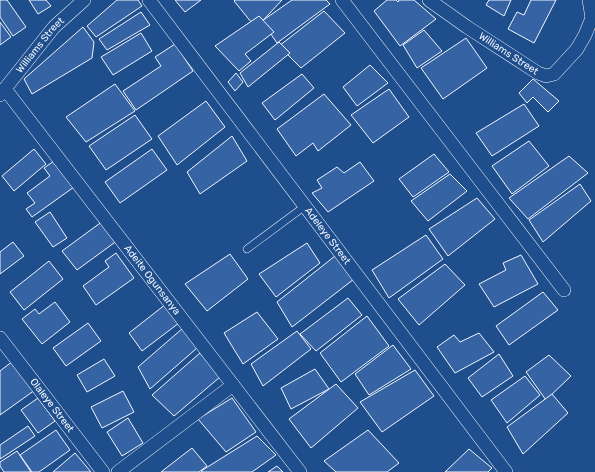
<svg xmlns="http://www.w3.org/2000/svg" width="595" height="472" font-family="Rubik,sans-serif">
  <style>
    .building { fill: #3563a3; stroke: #f2f6ff }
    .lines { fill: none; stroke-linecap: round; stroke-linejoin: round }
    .lane-casing { stroke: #f2f6ff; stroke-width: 8 }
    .street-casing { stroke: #f2f6ff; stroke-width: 14 }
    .lane { stroke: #1f4e8c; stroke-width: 7 }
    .street { stroke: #1f4e8c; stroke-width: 13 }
    .labels { text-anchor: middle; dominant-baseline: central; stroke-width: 3; stroke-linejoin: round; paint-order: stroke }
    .street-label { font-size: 10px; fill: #f2f6ff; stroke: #1f4e8c }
  </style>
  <rect width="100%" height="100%" fill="#1f4e8c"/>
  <g class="building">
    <path d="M0,0H7L26,27L13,36L0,17Z"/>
    <path d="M29,0H46L51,6L38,14Z"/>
    <path d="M117,0H138L142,6L96,37L87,26Z"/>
    <path d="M175,0H201L185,12Z"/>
    <path d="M235,0H282L256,28L234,1Z"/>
    <path d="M292,0H326L330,4L277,43L262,21Z"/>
    <path d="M387,0H396L398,2L399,0H414L436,19L400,46L374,11Z"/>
    <path d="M489,0H511L504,16L486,5Z"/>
    <path d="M531,0H556L534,43L508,29L517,12L524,15Z"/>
    <path d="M324,11L345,33L301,68L279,46Z"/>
    <path d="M141,12L150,25L107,50L99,39Z"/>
    <path d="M259,16L274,32L245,54L251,61L239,71L215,46Z"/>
    <path d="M0,22L11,37L0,45Z"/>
    <path d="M83,27L94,42L92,58L32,94L24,79Z"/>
    <path d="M424,30L442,51L417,68L403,45Z"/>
    <path d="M141,33L152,51L113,75L101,57Z"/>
    <path d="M466,38L487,68L443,99L421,68Z"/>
    <path d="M279,42L290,53L248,87L240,73Z"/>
    <path d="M175,44L193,71L136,110L123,91L161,66L155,57Z"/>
    <path d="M370,65L388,83L357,106L343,87Z"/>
    <path d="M236,73L243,82L235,91L228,82Z"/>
    <path d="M302,74L314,88L275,120L262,103Z"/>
    <path d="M533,79L559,101L548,112L533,97L527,103L519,93Z"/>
    <path d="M115,84L135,111L86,142L66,117Z"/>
    <path d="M389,89L409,117L373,143L351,115Z"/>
    <path d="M324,94L351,125L318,151L313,143L296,156L277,129Z"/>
    <path d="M206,101L225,127L177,165L158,136Z"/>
    <path d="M524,104L539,126L492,156L476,133Z"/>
    <path d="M135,115L152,139L106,170L89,146Z"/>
    <path d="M232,136L247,161L200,194L187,172Z"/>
    <path d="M529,141L549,166L512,194L492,166Z"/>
    <path d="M34,149L46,164L14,191L2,176Z"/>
    <path d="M152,149L167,170L120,203L105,182Z"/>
    <path d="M434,154L449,172L413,197L399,179Z"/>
    <path d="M569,156L588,173L528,219L509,198Z"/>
    <path d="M54,161L74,187L32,217L26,209L35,203L27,193L50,176L44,168Z"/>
    <path d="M360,162L374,181L328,212L312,193L322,188L317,180L337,167L344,173Z"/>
    <path d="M450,174L467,191L428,221L411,201Z"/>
    <path d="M580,184L591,201L543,242L529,220Z"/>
    <path d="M477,198L495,219L448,256L429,229Z"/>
    <path d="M50,212L67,238L53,247L35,222Z"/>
    <path d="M103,221L118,240L77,270L62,251Z"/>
    <path d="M426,235L443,259L389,298L372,270Z"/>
    <path d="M13,242L24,256L0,274V252Z"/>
    <path d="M307,243L320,263L276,297L259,274Z"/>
    <path d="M116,253L134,278L96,305L83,286L109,267L105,261Z"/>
    <path d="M230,254L248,279L207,311L185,284Z"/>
    <path d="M521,255L538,284L494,307L479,284L506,270L503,263Z"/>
    <path d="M335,256L354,279L292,327L277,302Z"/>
    <path d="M49,261L63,279L24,310L10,292Z"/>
    <path d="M445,264L465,285L419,325L398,299Z"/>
    <path d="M543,292L558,310L509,345L496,326Z"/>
    <path d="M348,298L362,315L316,351L300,334Z"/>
    <path d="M55,302L70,322L42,344L22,319L35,309L39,314Z"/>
    <path d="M166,304L179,323L142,351L129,333Z"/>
    <path d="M257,312L278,339L243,364L224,333Z"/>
    <path d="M367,316L389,346L341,382L320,353Z"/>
    <path d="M88,323L101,341L66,366L53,348Z"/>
    <path d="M183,328L197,348L150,389L138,367Z"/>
    <path d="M297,331L311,349L263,386L251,364Z"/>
    <path d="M479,333L494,352L455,373L437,347L454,335L460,342Z"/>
    <path d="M393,345L411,369L369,395L355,374Z"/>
    <path d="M200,353L220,377L174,416L152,395Z"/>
    <path d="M499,354L513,376L482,397L468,378Z"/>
    <path d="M549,355L571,376L546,400L526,372Z"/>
    <path d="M104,359L115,376L87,392L77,375Z"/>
    <path d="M13,361L35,390L0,415V371Z"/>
    <path d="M315,369L329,389L291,409L281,388Z"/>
    <path d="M415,370L434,396L382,432L360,402Z"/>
    <path d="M525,376L540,395L507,423L491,400Z"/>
    <path d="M336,384L358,408L311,448L289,419Z"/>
    <path d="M123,391L134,412L102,428L91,407Z"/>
    <path d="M552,394L568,413L523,454L507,427Z"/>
    <path d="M38,398L55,421L38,433L21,410Z"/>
    <path d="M232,398L256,432L226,452L198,419Z"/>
    <path d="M128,418L143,443L122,456L107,432Z"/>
    <path d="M28,426L35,436L0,459V445Z"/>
    <path d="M56,430L70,450L39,472H32L20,455Z"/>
    <path d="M368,430L399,463L387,472H336L324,461Z"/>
    <path d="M257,436L276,455L252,472H203L201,471Z"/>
    <path d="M192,448L207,466L199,472H161Z"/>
    <path d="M469,449L492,468L488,472H445Z"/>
    <path d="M17,451L31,472H4L0,466V462Z"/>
    <path d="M75,453L91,472H53Z"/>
    <path d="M277,466L283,472H268Z"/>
  </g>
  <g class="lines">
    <g class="lane-casing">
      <path id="lane" d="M247,249L305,206"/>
    </g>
    <g class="street-casing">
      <g id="street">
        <path id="s1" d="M149,0L506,472"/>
        <path d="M342,0L564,290"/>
        <path id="s2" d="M429,0L467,27L538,73L546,76L554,74L577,49L585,35L592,18"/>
        <path d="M589,0L592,18"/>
        <path id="s3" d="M5,89L300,472"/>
        <path id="s4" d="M0,95L54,27L84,0"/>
        <path id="s5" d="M0,338L103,472"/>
        <path d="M118,472L233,385"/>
      </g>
    </g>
    <use href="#lane" class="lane"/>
    <use href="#street" class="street"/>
  </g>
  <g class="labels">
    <g class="street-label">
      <text stroke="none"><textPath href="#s4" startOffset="64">Williams Street</textPath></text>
      <text stroke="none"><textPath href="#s2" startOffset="96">Williams Street</textPath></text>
      <text stroke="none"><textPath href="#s1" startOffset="296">Adeleye Street</textPath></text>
      <text stroke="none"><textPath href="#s3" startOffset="241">Adeite Ogunsanya</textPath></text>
      <text stroke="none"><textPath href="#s5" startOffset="85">Olaleye Street</textPath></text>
    </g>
  </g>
</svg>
